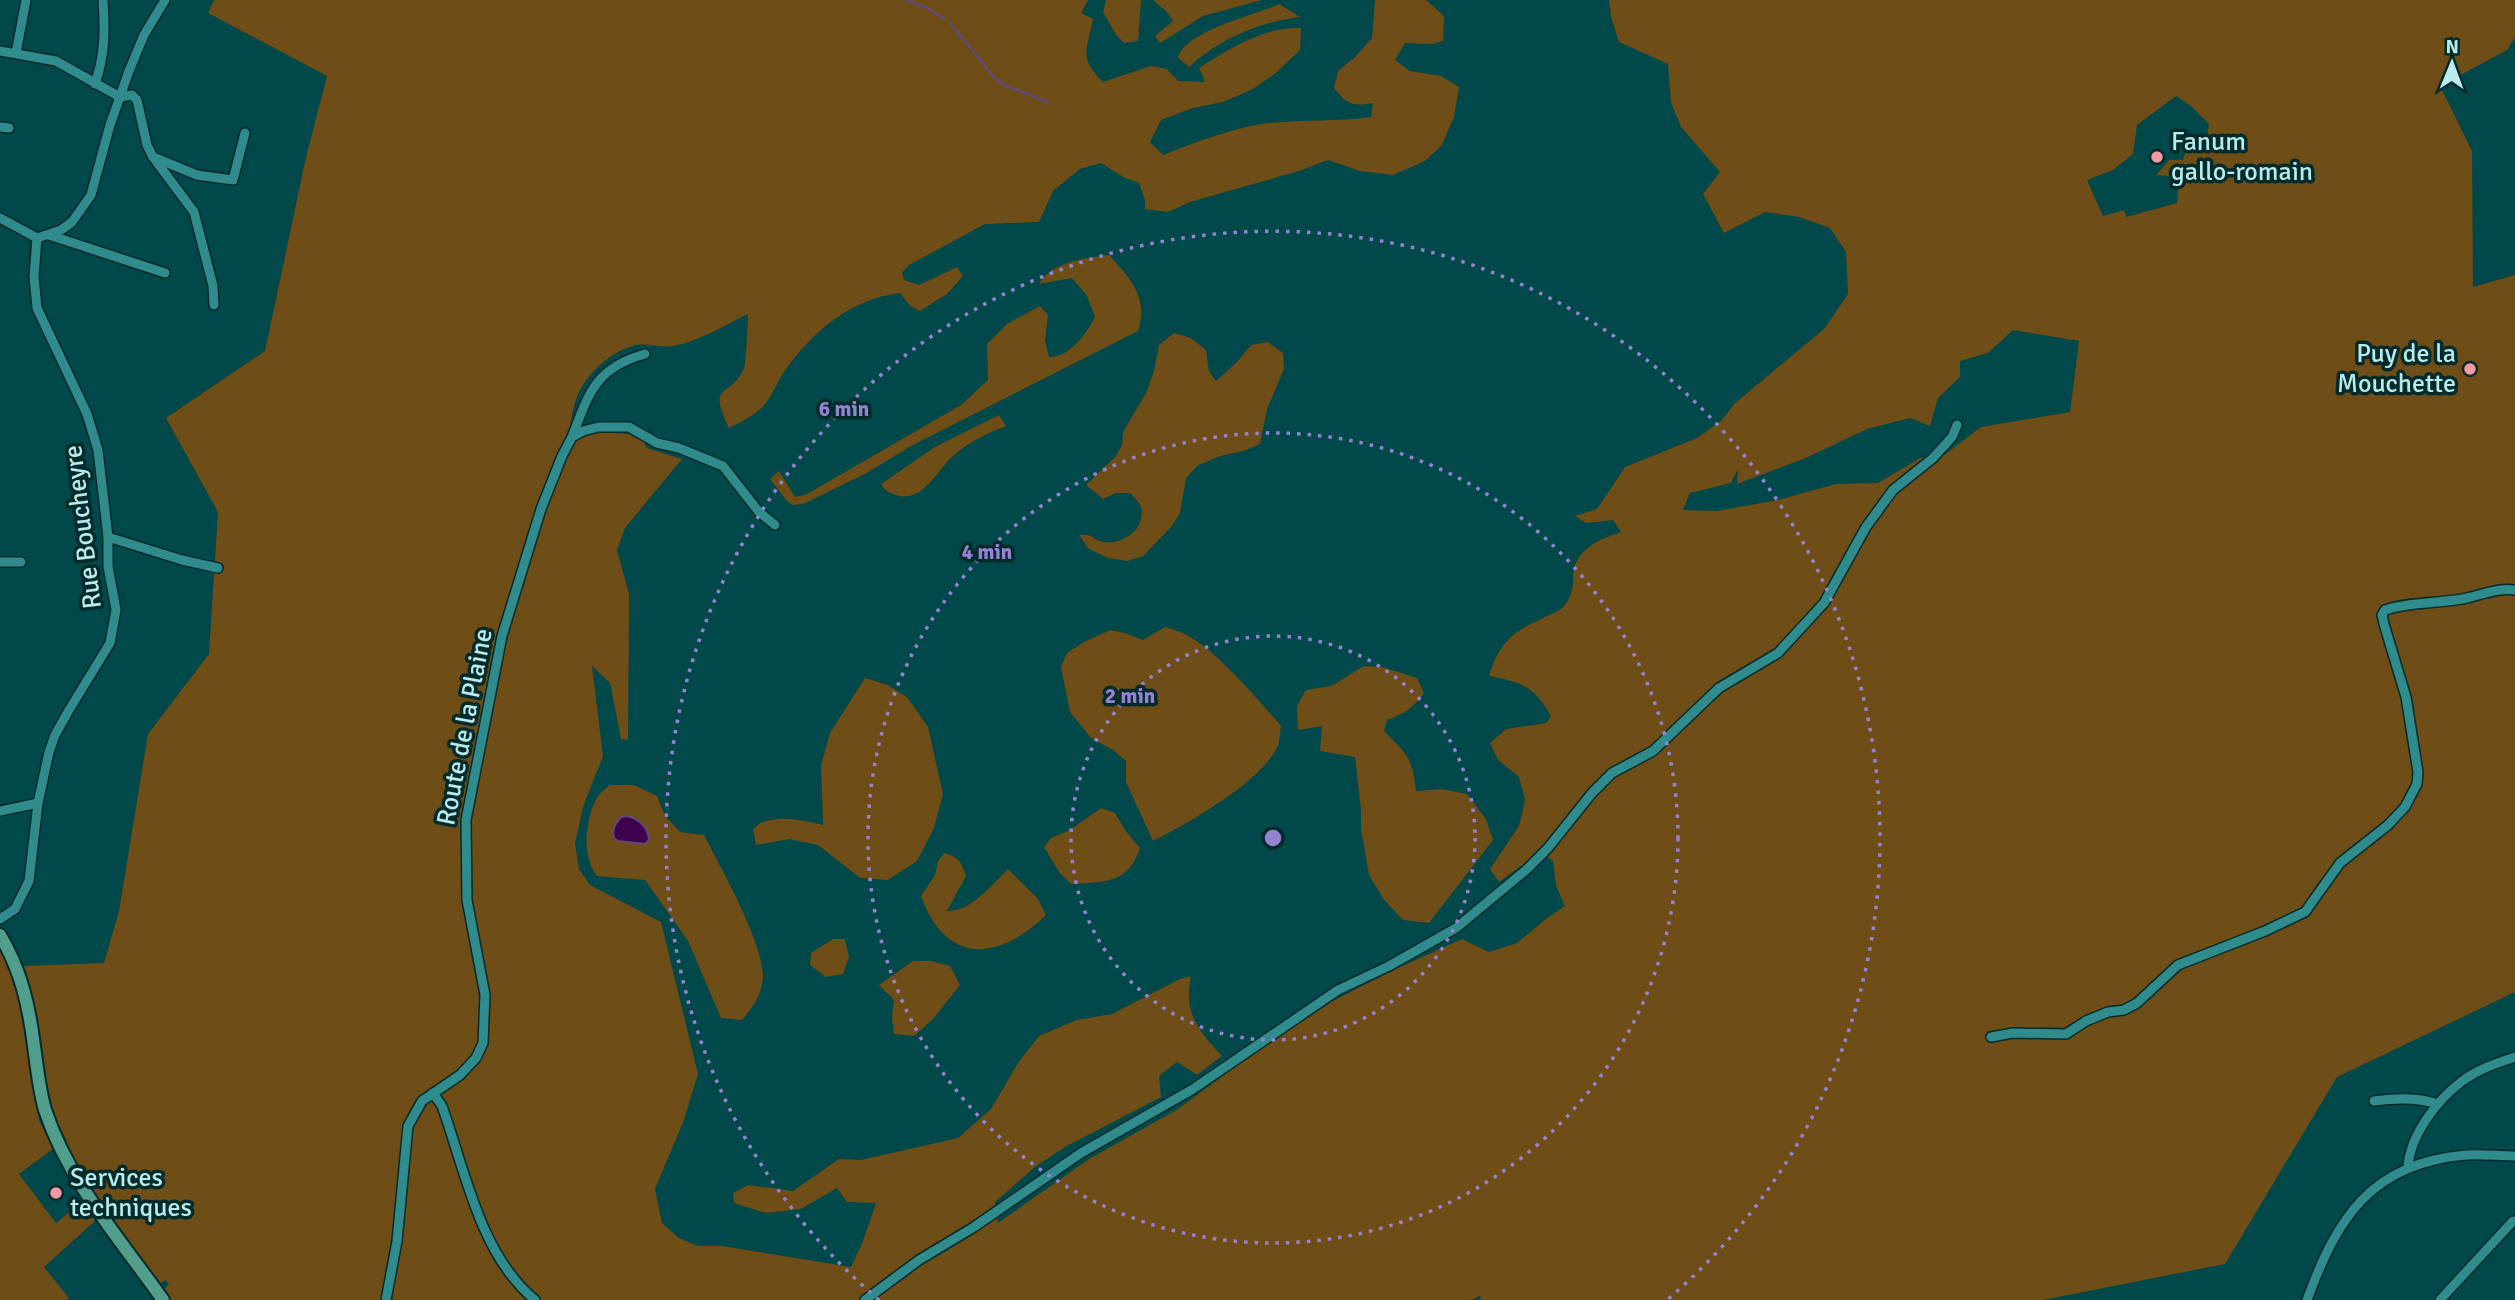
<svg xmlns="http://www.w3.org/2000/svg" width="2515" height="1300" font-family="Signika,sans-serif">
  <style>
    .green { fill: #6e4d16; fill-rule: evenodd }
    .water { fill: #3d034e; stroke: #62497d; stroke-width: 2 }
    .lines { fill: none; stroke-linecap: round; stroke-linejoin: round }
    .stream { stroke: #62497d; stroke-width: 2.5 }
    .street-casing { stroke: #042b2c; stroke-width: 12 }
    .secondary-casing { stroke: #042b2c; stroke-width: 16 }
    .street { stroke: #2f8b8c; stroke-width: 9 }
    .secondary { stroke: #529e8d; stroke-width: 12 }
    .ring { fill: none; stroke: #9682d3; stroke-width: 3.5; stroke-dasharray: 3.5 7 }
    .poi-dot { fill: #f49aa0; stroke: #042b2c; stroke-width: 2.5 }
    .labels { text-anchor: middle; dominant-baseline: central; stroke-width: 7; stroke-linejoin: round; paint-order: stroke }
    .poi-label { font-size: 26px; fill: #b8ebeb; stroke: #042b2c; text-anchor: start }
    .street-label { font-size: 26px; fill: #b8ebeb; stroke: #042b2c }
    .centre { fill: #9682d3; stroke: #042b2c; stroke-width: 3.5 }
    .ring-label { font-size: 21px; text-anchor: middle; font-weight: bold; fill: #9682d3; stroke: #042b2c; stroke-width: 7; stroke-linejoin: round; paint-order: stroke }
  </style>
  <rect width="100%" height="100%" fill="#004849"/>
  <g class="green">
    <path d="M214,0H1088L1081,13L1093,19C1087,51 1078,57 1103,82L1151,66L1167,69L1178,81L1205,82L1199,68C1229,49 1265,26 1301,28L1300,50L1277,72L1253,89L1223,102L1193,108L1161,120L1150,142L1163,155C1190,144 1233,128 1262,124C1298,119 1334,122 1371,117L1373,103C1353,107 1346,104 1334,88L1338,71L1355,57L1372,38L1375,0H1426L1444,16L1443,41L1432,44L1405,43L1395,60L1410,71L1441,76L1459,87L1454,117L1442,145L1425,161L1393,175L1360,171L1328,160L1299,171L1190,202L1168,212L1145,209V200L1139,183L1123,177L1101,163L1080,169L1053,191L1039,222L985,224L909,265L902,272L904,280L919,285L957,267L963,276L947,294L920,311L910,306L900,293C850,299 812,332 784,372C777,382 773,395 765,404C756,415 741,422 729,428C706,381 731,399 744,368C746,364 748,321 748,314C725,325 700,341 673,346C661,348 645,343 636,345C612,350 585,375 577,397C573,407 571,419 570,429L641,435L647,448L682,459L625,528L617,550L629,594L628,740L621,739L610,683L592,666L603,756L583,807L575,843L579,869L590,885L661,922L698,1074L684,1120L655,1189L662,1223L679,1238L698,1246H722L851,1267L863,1241L876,1203L847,1202L837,1188L801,1209L766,1213L734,1203L733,1193L748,1185L793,1191L839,1159L861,1160L958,1138L991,1109L1018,1063L1039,1036L1077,1020L1112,1014L1180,979L1191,976C1183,1013 1198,1030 1222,1056L1197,1075L1177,1062L1159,1076L1161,1097L1065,1147L1035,1167L995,1202L998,1223L1089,1159L1178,1109L1271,1040L1331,1002L1387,973L1462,939L1489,952L1517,943L1547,918L1565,906L1556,886L1553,861L1540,852L1499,882L1490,869L1519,826L1525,800L1519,777L1498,760L1490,743L1506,729L1546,723L1551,716C1534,686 1521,682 1489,676C1498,645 1512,632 1541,619C1548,615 1559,612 1564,606C1579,587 1569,575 1577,561C1586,544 1604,538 1621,532L1613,520L1586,523L1575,516L1597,509L1625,467L1697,438L1722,420L1734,404L1825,328L1848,294L1846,252L1830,228L1799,217L1765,212L1724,233L1703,194L1720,172L1681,127L1671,102L1668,64L1619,42L1611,17L1609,0H2515V37L2507,50L2440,86L2472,151L2473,287L2515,275V992L2337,1077L2225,1264L2043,1300H1481L1480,1296L1471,1300H171L164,1289L169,1284L165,1280L159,1284L80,1176L49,1107L23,966L104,963L119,911L148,734L209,654L218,512L166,418L265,351L306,157L327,76L208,13ZM2176,96L2191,106L2209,124L2207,136L2188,144L2183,160H2169L2156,175L2179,177L2177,203L2126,217L2124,210L2103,216L2087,180L2113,170L2133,154L2137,125ZM2013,330L2079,341L2070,412L1981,427L1944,455L1920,458L1878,483L1836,484L1778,500L1717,511L1683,510L1690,493L1731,483L1738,469L1737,484L1806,458L1867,429L1910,418L1930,426L1938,398L1960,377V361L1988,353Z"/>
    <path d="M1106,0H1141L1138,41L1124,43L1116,35L1103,12Z"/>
    <path d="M1153,0H1262L1203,16L1160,43L1155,36L1173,21L1168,13Z"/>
    <path d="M1279,4L1300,17C1260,22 1218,39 1189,67L1178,58C1184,31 1255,15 1279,4Z"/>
    <path d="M1109,255C1131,279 1149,298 1138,331L911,446L865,474L803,504L793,505L787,501L770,479L779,471L795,497L807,494L961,405L988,380L987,344L1007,324L1040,306L1048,315L1045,341L1049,357C1070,357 1086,334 1095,317L1087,296L1072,278L1039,284C1051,262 1085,258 1109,255Z"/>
    <path d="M1174,333L1191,338L1206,350L1209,371L1216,381L1237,362L1251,345L1268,342L1283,353L1284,369L1267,409L1260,444L1244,451L1220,456L1197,466L1186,478L1180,513L1172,526L1143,556L1127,561L1108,558L1089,549L1079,535C1093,533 1093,540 1104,542C1118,544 1136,535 1140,522C1145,508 1139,502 1130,493H1116L1103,499L1086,485L1116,456L1122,445L1123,432L1146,393L1154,371L1159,345Z"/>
    <path d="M999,415L1006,426C987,433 969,442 953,456C936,471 922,506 893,494C887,491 884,490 881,484L935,447Z"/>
    <path d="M1165,627C1171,629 1179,631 1185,634C1214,648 1260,701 1281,726C1280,733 1280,742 1277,748C1259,783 1189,823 1153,841L1126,782V761L1113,750L1091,738L1070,712L1061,667L1067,653L1084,642L1110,630L1125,633L1143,640Z"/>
    <path d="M1364,666L1382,667L1417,678L1424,693C1413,708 1404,714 1387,720L1384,731C1408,755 1412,757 1416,791L1442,789L1467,794L1486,819L1493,840L1429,923L1403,920L1384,900L1369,875L1361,830V810L1355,757L1320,751L1322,726L1298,730L1297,706L1306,690L1331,686Z"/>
    <path d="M865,678L888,685L908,698L928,727L943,794L934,828L917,861L888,880L860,878L818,845L789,839L756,845L753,829C769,812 803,820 823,825L821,765L830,733Z"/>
    <path d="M610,785H634L657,796L665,816L680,832L704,835C721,868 763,942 763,976C762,995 753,1007 742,1020L721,1018L688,941L645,880L597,876C581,856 585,818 598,796C601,792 606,788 610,785Z"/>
    <path d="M1101,808L1115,813L1125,830L1140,848C1128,884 1105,882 1071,884L1059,872L1044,847L1051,838L1070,830Z"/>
    <path d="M944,853C958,856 962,863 966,876L947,911C970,912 993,884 1008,869L1038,899L1046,915C999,961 946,966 921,896L935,875L938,861Z"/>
    <path d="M833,939H845L849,957L843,974L826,977L810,965L811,953Z"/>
    <path d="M0,944L22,1001L39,1120L53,1149L19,1174L56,1223L81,1202L96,1220L44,1267L69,1298L66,1300H0Z"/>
    <path d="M913,961H931L950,966L960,985L933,1019L914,1036L894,1034L892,1017L894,1000L879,985Z"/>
  </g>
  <path class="water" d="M628,816C641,820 648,827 649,840L645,844L618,841L614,838C612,828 615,824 621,817Z"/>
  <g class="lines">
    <g class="stream">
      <path d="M906,0L925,7L945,19"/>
      <path d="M950,23L994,77L1004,85L1048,102"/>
    </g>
    <g class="street-casing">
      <g id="street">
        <path d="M0,51L56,61L120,97L132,95L137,100L147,145L153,157L197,175L233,180L245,133"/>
        <path d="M16,53L26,0"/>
        <path d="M95,84C105,56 105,29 103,0"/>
        <path d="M0,127L9,128"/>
        <path d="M153,157L194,212L213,286L214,305"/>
        <path d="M0,218L37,238"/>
        <path d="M49,235L165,273"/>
        <path d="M37,238L61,230L72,222L91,195L110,125L129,71L144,35L165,0"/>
        <path d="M572,437C589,393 595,368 645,354"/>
        <path d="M108,537L182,560L218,568"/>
        <path d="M0,562H21"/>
        <path d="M0,811L38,803"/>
        <path d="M0,919L15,909L29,881L38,803L49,752L55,735L69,710L110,643L116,610L108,566V537L98,450L87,414L37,308L34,277L37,238"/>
        <path d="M1991,1037L2013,1033L2066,1034L2086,1021L2108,1012L2124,1010L2137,1003L2178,965L2265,931L2305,912L2340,863L2388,825L2405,807L2417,784L2418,772L2406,697L2384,624L2382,615L2385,610C2411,601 2440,604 2467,598C2484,594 2497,588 2515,590"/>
        <path d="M433,1093L442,1106C465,1170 480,1255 535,1300"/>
        <path d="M2374,1101C2396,1098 2417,1097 2438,1104"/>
        <path d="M2408,1167C2410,1136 2436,1101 2461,1082C2476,1070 2497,1063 2515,1057"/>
        <path d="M386,1300L397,1241L408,1126L422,1101L460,1075L476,1058L483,1043L485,995L467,900L466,820L502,636L541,509L562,456L572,437L583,431L598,427H629L657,443L679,448L723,466L759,512L775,525"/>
        <path d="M865,1300L919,1260L974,1227L1081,1153L1193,1089L1338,990L1389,966L1456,928L1526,870L1548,848L1592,793L1612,773L1653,751L1719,688L1778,653L1824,603L1866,527L1893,490L1933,458L1952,437L1957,425"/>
        <path d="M2307,1300C2337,1218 2371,1163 2466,1155C2482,1154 2499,1156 2515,1156"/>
        <path d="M2440,1300L2513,1221"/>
      </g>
    </g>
    <g class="secondary-casing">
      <path id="secondary" d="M0,935C21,970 29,1006 34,1046C37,1067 39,1089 45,1110C69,1182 120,1239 163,1300"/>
    </g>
    <use href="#street" class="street"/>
    <use href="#secondary" class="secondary"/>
  </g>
  <g class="ring">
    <circle cx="1273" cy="838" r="202"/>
    <circle cx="1273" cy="838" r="405"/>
    <path d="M879 1300A607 607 0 1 1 1667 1300"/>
  </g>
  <g class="poi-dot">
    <circle cx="2157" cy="157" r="7"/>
    <circle cx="2470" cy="369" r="7"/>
    <circle cx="56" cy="1193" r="7"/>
  </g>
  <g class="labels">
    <g class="poi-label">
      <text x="2171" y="142">Fanum<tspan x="2171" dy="30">gallo-romain</tspan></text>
      <text x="2456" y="354" text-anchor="end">Puy de la<tspan x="2456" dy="30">Mouchette</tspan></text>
      <text x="70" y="1178">Services<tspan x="70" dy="30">techniques</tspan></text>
    </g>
    <g class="street-label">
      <text transform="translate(83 527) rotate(-97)">Rue Boucheyre</text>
      <text transform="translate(465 727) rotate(-79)">Route de la Plaine</text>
    </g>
  </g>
  <circle cx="1273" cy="838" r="10" class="centre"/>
  <g class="ring-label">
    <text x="844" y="416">6 min</text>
    <text x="987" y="559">4 min</text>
    <text x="1130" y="703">2 min</text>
  </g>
  <g transform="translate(2452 63) rotate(1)" stroke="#042b2c" stroke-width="5" paint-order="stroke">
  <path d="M0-5L12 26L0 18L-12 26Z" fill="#b8ebeb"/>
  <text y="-10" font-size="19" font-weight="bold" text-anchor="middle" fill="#b8ebeb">N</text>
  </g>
</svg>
